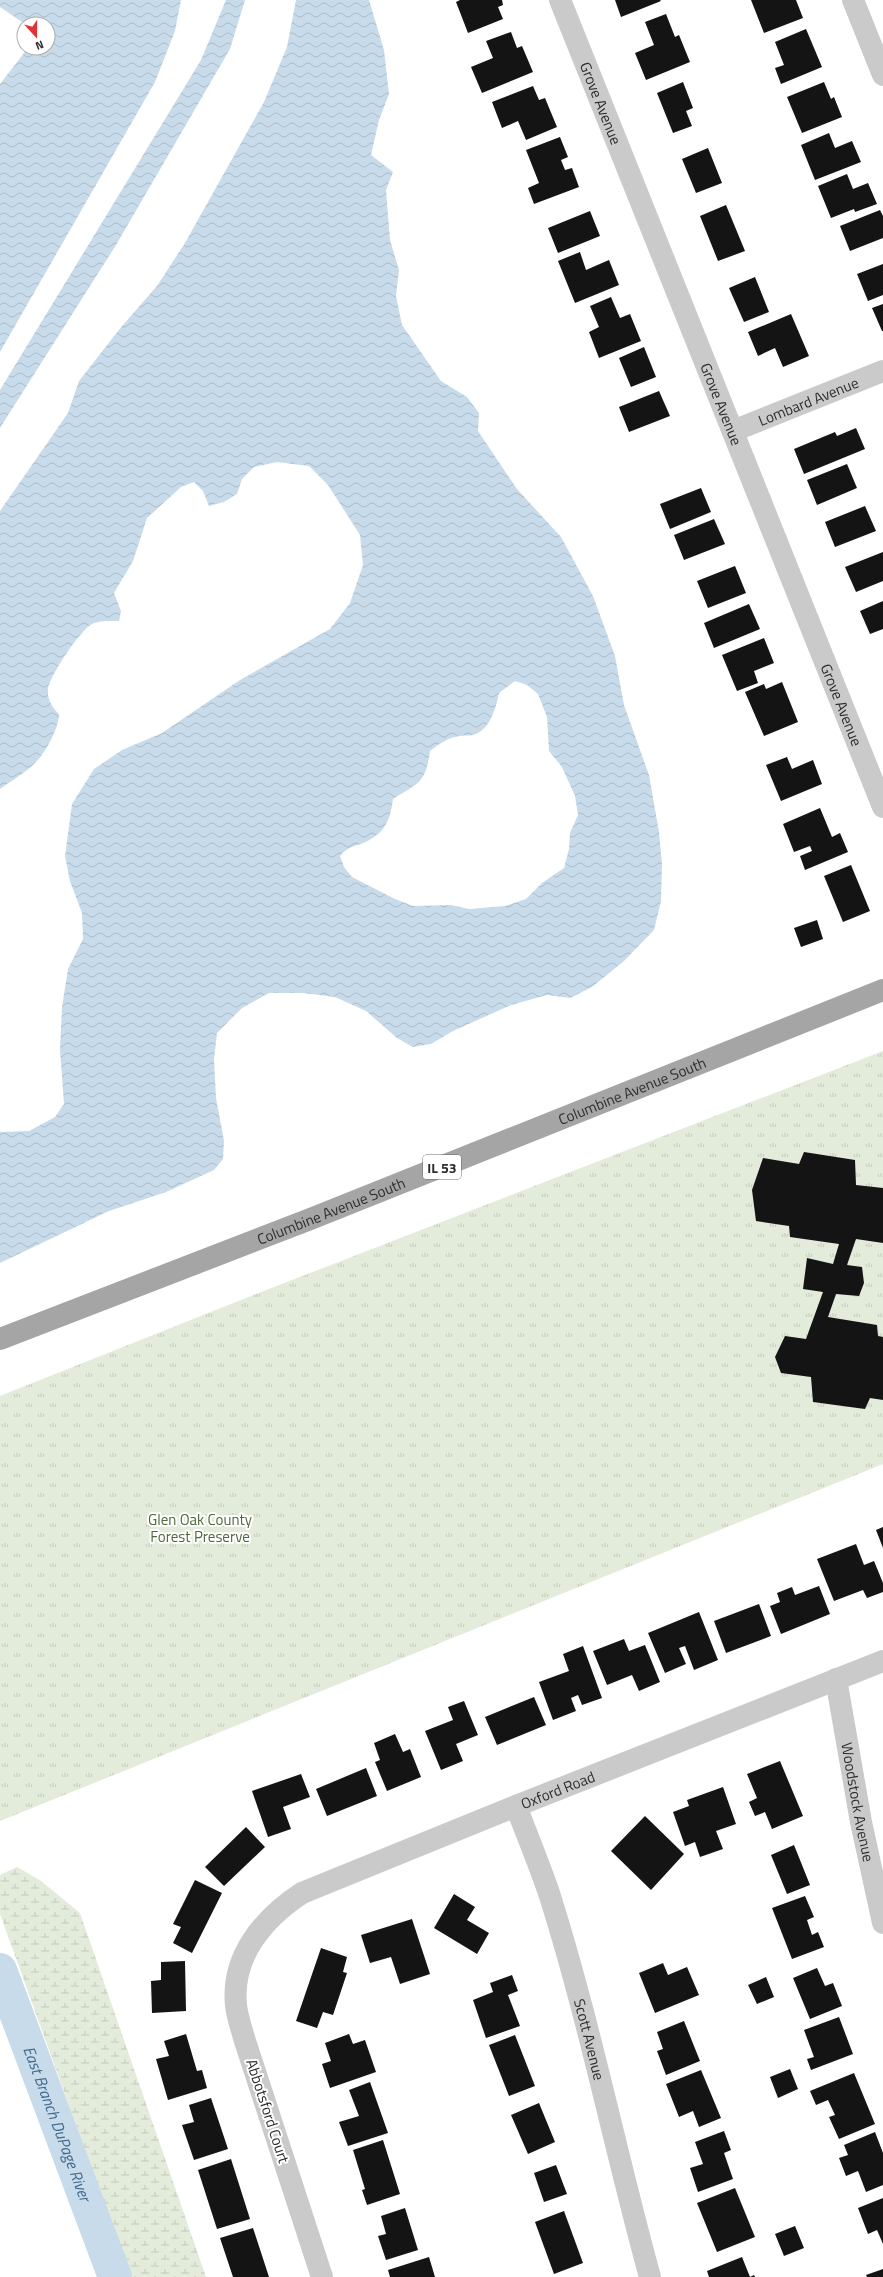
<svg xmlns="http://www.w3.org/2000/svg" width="883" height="2277" font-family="'Titillium Web',sans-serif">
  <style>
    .wetland { fill: url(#wetland-marsh) }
    .park { fill: url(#park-tufts) }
    .water { fill: url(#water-waves); fill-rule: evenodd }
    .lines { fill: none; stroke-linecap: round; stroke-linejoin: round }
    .river { stroke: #c8dbea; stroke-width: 34 }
    .building { fill: #141414 }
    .minor { stroke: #cacaca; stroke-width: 22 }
    .major { stroke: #a5a5a5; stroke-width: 22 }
    .labels { text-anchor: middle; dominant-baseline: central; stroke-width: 4; stroke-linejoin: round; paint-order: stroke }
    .shield { fill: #fff; stroke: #6c6c6c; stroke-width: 1 }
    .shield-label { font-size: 14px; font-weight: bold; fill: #2d2d2d }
    .street-label { font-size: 15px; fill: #2d2d2d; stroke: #fff }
    .park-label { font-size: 15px; fill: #4e683c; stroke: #fff }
    .water-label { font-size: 16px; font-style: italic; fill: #3d698d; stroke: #fff }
  </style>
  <defs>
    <pattern id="wetland-marsh" width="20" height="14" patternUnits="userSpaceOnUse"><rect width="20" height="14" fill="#e3ebdb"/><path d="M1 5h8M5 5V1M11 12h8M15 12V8" fill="none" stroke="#c3cabc"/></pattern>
    <pattern id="park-tufts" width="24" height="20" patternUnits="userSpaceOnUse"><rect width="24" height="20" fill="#e3ebdb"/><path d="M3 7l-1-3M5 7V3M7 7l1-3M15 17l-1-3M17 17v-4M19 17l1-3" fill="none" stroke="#c3cabc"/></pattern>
    <pattern id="water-waves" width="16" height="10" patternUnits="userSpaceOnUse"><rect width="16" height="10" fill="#c8dbea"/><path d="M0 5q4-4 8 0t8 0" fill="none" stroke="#acbcc9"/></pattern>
  </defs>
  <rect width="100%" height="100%" fill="#fff"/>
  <path class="wetland" d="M17,1867L41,1881L80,1913L206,2277H131L0,1914V1875Z"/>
  <path class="park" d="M883,1051V1464L0,1821V1396L256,1294Z"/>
  <g class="water">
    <path d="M0,0H181L175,31L155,82L0,352V84L28,48H48V24H25L0,7Z"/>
    <path d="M226,0H245L230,49L116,245L0,428V390L201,60Z"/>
    <path d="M296,0H369L384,50L389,94L379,120L371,155L393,172L386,190L390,240L399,270L396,296L402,325L441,381L467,397L479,413L478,431L492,452L517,489L561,537L593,596L615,656L624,705L649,775L659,832L662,864L661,901L654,930L624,961L592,987L570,998L547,995L511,1005L453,1031L431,1044L413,1047L397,1038L366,1011L335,997L303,993H269L242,1008L217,1033L214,1059L216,1098L224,1141L223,1159L214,1170L166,1192L109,1211L0,1263V1132L29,1131L55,1117L64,1104L60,1050L62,1007L68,969L83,939L82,913L70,881L65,856L72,804L94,769L122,750L162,733L240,680L330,629L350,603L363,565L360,535L328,485L309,466L277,462L254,467L242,479L237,494L224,502L209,506L203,491L194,482L181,487L147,518L133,561L114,593L121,611L119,621C110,621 100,620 92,624C81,629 48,678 48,690C47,699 53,709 59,714C59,728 45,754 35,763C25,773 11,781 0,789V511L68,413L79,381L122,326L157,286L185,243L264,102L287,47ZM515,681L527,685L538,694L547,717L549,751L562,767L575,796L578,815L570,833L569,849L564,868L542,883L526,899L505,906L469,909L451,905L413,906L395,899L352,877L344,867L340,856C347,848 351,847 361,844C383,835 390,823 393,799C399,794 406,792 412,787C426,779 428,765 430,751C439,744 449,737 460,736C464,735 469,736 473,735C490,731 496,707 499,693Z"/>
  </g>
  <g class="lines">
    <path class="river" id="s1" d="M0,1970L115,2277"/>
  </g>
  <g class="building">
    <path d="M460,0H502L503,5L498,7L503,19L468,33L456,2Z"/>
    <path d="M615,0H660L661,1L621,17Z"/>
    <path d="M751,0H796L803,18L764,33Z"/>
    <path d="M666,14L675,37L679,35L690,62L646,80L635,53L654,45L645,22Z"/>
    <path d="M806,29L822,67L781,84L775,68L784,65L775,42Z"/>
    <path d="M511,32L517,48L522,46L533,72L482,93L471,67L493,58L486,41Z"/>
    <path d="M683,82L693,108L686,111L692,126L673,133L657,93Z"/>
    <path d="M824,82L831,99L834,97L842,117L802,133L787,97Z"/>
    <path d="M533,86L539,100L545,98L557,127L526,140L518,121L502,128L492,102Z"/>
    <path d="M829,133L835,148L852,141L861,162L815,180L801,145Z"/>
    <path d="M560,137L568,157L561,160L565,170L572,168L579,187L534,204L528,188L539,183L526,150Z"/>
    <path d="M708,148L722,183L696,193L682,159Z"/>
    <path d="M847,174L853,189L868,183L877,204L855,212L854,209L831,218L818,186Z"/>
    <path d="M726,205L745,251L718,261L700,216Z"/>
    <path d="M880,210L883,216V238L850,251L840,226Z"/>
    <path d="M590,211L600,236L558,253L548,228Z"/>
    <path d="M580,252L586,270L609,260L619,285L575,303L558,261Z"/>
    <path d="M883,264V295L868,301L857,274Z"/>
    <path d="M755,277L769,312L744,322L729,288Z"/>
    <path d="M611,297L620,318L630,314L641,341L599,358L589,332L599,327L590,306Z"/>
    <path d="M883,304V331H882L872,308Z"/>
    <path d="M791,314L809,356L783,367L775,348L758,356L748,332Z"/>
    <path d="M644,347L656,377L631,387L619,358Z"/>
    <path d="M659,391L670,416L629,432L619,407Z"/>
    <path d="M856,428L865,449L804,474L794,449L835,432L837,436Z"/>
    <path d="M847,464L857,488L817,505L807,480Z"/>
    <path d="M701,488L711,512L670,529L660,504Z"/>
    <path d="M865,506L876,531L835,547L825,522Z"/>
    <path d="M714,519L725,544L684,560L674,535Z"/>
    <path d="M883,552V581L856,592L845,567Z"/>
    <path d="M735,566L746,593L708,608L697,581Z"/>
    <path d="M883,601V629L870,634L860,611Z"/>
    <path d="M749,604L760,629L714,648L704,623Z"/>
    <path d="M764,638L774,663L754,671L758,683L737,691L722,655Z"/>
    <path d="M782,682L798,722L764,736L745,692L764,684L766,689Z"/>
    <path d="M787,757L792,769L813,760L822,784L781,801L766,765Z"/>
    <path d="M820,808L832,837L840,833L848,852L805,870L800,856L812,851L810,846L794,852L783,824Z"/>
    <path d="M851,865L870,911L843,922L824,876Z"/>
    <path d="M817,920L823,939L801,947L794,928Z"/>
    <path d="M804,1152L855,1160L856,1185L883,1188V1243L856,1239L847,1265L862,1267L864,1283L859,1296L836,1294L828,1317L877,1325L878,1336L883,1337V1400L870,1398L865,1409L813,1402L811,1377L781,1373L775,1357L785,1336L806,1339L823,1292L803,1289L807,1258L833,1264L839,1244L790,1237L789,1226L756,1221L752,1190L763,1158L799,1164Z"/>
    <path d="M883,1527V1548L876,1530Z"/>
    <path d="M856,1544L864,1565L874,1561L883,1583V1592L867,1598L863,1590L834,1601L817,1559Z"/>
    <path d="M819,1586L830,1614L781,1634L770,1606L780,1602L777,1593L792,1587L795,1595Z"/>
    <path d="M759,1604L771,1636L726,1653L714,1621Z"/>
    <path d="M699,1612L718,1660L694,1670L685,1646L679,1648L686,1664L665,1673L648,1633Z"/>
    <path d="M624,1639L629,1651L645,1645L660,1682L639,1691L632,1675L607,1685L593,1651Z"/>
    <path d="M583,1646L602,1698L582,1705L578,1695L571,1698L576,1711L553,1720L539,1682L569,1671L563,1654Z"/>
    <path d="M534,1697L546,1725L497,1745L485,1717Z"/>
    <path d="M464,1701L478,1735L456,1744L463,1761L441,1770L425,1731L453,1720L448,1707Z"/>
    <path d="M395,1734L403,1752L410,1749L421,1777L387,1791L375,1762L380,1760L374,1743Z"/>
    <path d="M780,1761L803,1816L772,1829L765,1812L755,1816L749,1802L757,1798L747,1774Z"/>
    <path d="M366,1768L377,1796L327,1816L316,1789Z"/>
    <path d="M301,1774L310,1797L283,1807L291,1829L268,1837L252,1791Z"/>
    <path d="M723,1787L736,1824L716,1831L723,1849L700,1857L695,1842L685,1846L673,1812L689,1806L687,1800Z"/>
    <path d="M645,1816L684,1854L651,1890L611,1851Z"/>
    <path d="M246,1827L265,1847L224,1886L205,1867Z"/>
    <path d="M794,1845L810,1885L787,1894L771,1855Z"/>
    <path d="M195,1880L222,1893L192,1953L173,1943L181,1927L173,1924Z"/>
    <path d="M454,1894L475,1907L467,1920L489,1933L477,1954L434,1928Z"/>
    <path d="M805,1896L814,1917L807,1920L812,1935L818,1932L824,1947L792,1959L772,1908Z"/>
    <path d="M412,1919L430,1974L400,1984L391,1957L370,1963L361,1935Z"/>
    <path d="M321,1948L347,1957L343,1972L347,1973L333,2015L323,2012L317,2028L296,2021Z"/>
    <path d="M185,1961L186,2011L152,2013L151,1981L161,1980V1962Z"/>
    <path d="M663,1963L668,1975L687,1967L699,1995L655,2013L639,1973Z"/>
    <path d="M817,1968L825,1986L833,1983L842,2006L810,2019L793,1978Z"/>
    <path d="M512,1975L518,1991L508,1995L520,2026L486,2038L473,2000L493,1992L490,1983Z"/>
    <path d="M766,1977L774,1997L757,2004L748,1985Z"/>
    <path d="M839,2017L853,2054L811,2070L807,2059L814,2057L804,2030Z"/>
    <path d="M684,2021L700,2061L666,2075L657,2051L663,2049L657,2032Z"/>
    <path d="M186,2034L197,2071L202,2070L207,2088L168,2100L156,2059L169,2056L164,2041Z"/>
    <path d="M349,2034L353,2044L365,2040L376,2072L330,2088L322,2064L331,2061L325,2043Z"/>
    <path d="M515,2035L535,2086L509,2096L489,2045Z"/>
    <path d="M790,2069L798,2089L778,2098L770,2077Z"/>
    <path d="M701,2070L721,2118L699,2127L693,2111L679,2117L666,2084Z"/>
    <path d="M854,2073L875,2124L839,2139L829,2117L835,2115L828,2100L816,2105L810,2091Z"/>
    <path d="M370,2082L388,2133L348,2146L339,2122L359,2116L349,2090Z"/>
    <path d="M211,2098L228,2149L194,2160L182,2125L194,2122L189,2105Z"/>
    <path d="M539,2103L555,2142L528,2154L511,2115Z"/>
    <path d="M724,2131L731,2150L724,2153L733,2179L698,2192L690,2168L703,2164L695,2142Z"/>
    <path d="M875,2132L883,2153V2185L866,2192L858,2171L846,2176L839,2158L848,2155L844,2145Z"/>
    <path d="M383,2140L400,2194L367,2205L362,2190L365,2189L353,2150Z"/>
    <path d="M231,2159L250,2219L217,2229L198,2170Z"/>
    <path d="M556,2165L567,2194L544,2202L534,2173Z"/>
    <path d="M735,2188L755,2237L717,2252L697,2203Z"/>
    <path d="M883,2198V2244L877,2230L868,2234L858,2208Z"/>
    <path d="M405,2208L418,2250L386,2260L378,2236L386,2234L381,2216Z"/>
    <path d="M564,2211L583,2263L554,2274L535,2222Z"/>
    <path d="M795,2226L804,2248L784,2256L775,2234Z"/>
    <path d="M253,2228L269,2277H233L220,2238Z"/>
    <path d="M429,2257L435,2277H390L388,2270Z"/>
    <path d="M742,2257L750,2277L754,2275L755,2277H709L707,2271Z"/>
    <path d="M883,2269V2277H867L866,2275Z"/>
  </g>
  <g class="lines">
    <g class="minor">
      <path id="s2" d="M560,0L883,807"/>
      <path d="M853,0L883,75"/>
      <path id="s3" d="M733,431L883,371"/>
      <path id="s4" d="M836,1679L861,1822L883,1923"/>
      <path id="s5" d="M516,1806C527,1835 539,1864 549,1893C589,2019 615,2150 650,2277"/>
      <path id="s6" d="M322,2277L244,2038C241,2027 237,2016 236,2005C231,1956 264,1918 302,1893L516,1806L883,1661"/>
    </g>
    <path class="major" id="s7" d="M0,1339L313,1218L883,990"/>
  </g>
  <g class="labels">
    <rect class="shield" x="423" y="1155" width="38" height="24" rx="3"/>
    <g class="shield-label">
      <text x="442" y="1167">IL 53</text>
    </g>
    <g class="street-label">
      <text stroke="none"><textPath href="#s2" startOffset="111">Grove Avenue</textPath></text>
      <text stroke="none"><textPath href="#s3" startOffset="81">Lombard Avenue</textPath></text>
      <text stroke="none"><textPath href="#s2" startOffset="435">Grove Avenue</textPath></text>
      <text stroke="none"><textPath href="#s2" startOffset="759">Grove Avenue</textPath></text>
      <text stroke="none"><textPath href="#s7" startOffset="679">Columbine Avenue South</textPath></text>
      <text stroke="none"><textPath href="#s7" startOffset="355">Columbine Avenue South</textPath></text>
      <text stroke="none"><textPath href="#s6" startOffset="698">Oxford Road</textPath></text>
      <text stroke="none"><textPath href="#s4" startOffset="125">Woodstock Avenue</textPath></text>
      <text stroke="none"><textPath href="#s5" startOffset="245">Scott Avenue</textPath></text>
      <text transform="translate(268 2111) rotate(72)">Abbotsford Court</text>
    </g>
    <g class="park-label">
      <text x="200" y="1519">Glen Oak County<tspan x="200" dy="17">Forest Preserve</tspan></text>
    </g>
    <g class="water-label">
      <text stroke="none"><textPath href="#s1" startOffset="164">East Branch DuPage River</textPath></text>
    </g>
  </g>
  <g transform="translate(36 36) rotate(159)"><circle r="19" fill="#ffffff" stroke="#ababab"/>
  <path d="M0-3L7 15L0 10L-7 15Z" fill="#e13335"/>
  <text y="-6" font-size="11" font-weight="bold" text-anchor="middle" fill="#2d2d2d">N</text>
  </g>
</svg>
